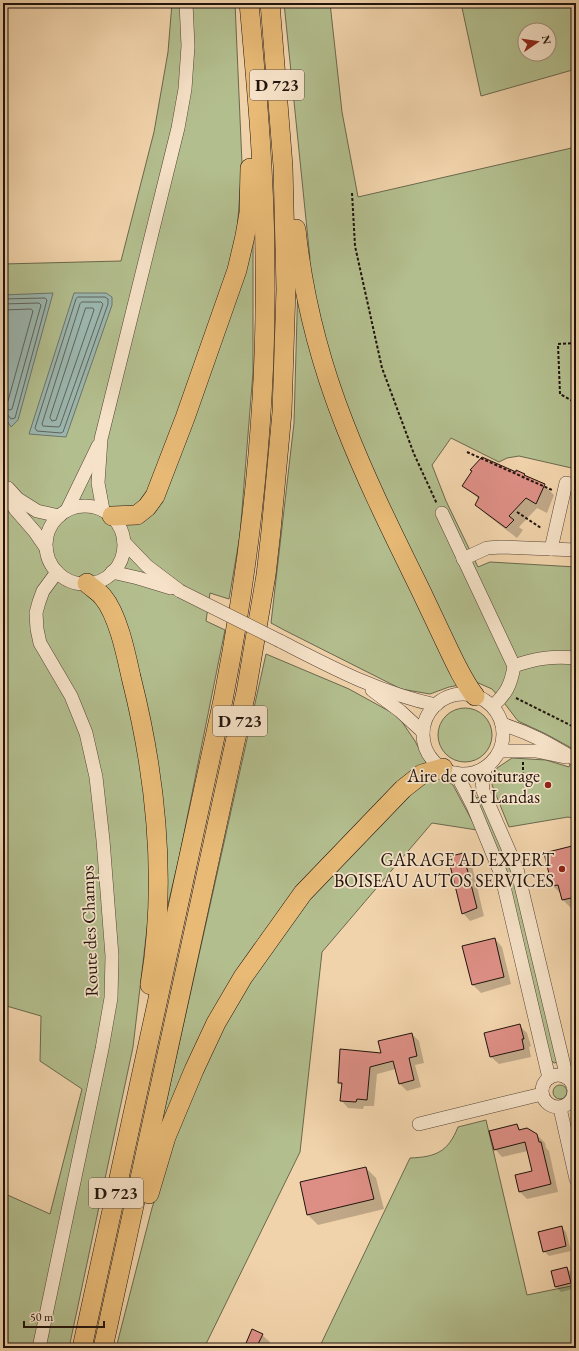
<svg xmlns="http://www.w3.org/2000/svg" width="579" height="1351" font-family="'EB Garamond',serif">
  <style>
    .green { fill: #b3be8e; stroke: #6a684d; fill-rule: evenodd }
    .water { fill: #9cb7af; stroke: #6a756e }
    .shadow { fill: #0003 }
    .lines { fill: none; stroke-linecap: round; stroke-linejoin: round }
    .shore { stroke: #5e655e; stroke-width: 1 }
    .building { fill: #dd8f85; stroke: #20130c }
    .minor-casing { stroke: #544334; stroke-width: 14 }
    .highway-casing { stroke: #20130c; stroke-width: 20 }
    .path { stroke: #20130c; stroke-width: 2; stroke-dasharray: 3 2; stroke-linecap: butt }
    .minor { stroke: #f6e2c8; stroke-width: 13 }
    .highway { stroke: #e8ba76; stroke-width: 19 }
    .minor-bridge-casing { stroke: #544334; stroke-width: 14; stroke-linecap: butt }
    .minor-bridge { stroke: #f6e2c8; stroke-width: 13 }
    .poi-dot { fill: #8f2418; stroke: #f6e2c8; stroke-width: 1.5 }
    .labels { text-anchor: middle; dominant-baseline: central; stroke-width: 3.5; stroke-linejoin: round; paint-order: stroke }
    .shield { fill: #f6e2c8; stroke: #605144; stroke-width: 1 }
    .shield-label { font-size: 17px; font-weight: bold; fill: #20130c }
    .poi-label { font-size: 18px; fill: #20130c; stroke: #f6e2c8; text-anchor: end }
    .street-label { font-size: 18px; fill: #20130c; stroke: #f6e2c8 }
  </style>
  <rect width="100%" height="100%" fill="#f1d3ab"/>
  <filter id="stains"><feTurbulence type="fractalNoise" baseFrequency=".005" numOctaves="4"/><feColorMatrix values="0 0 0 0 .2 0 0 0 0 .09 0 0 0 0 .02 0 0 0 .5 -.17"/></filter>
  <radialGradient id="worn" r=".72"><stop offset=".6" stop-color="#630" stop-opacity="0"/><stop offset="1" stop-color="#630" stop-opacity=".3"/></radialGradient>
  <g class="green">
    <path d="M172,3H235L242,164L237,232L253,238V372L240,535L229,599L210,593L206,621L225,630L179,858L164,921L148,920L133,1047L69,1348H3V1193L50,1214L82,1089L40,1061L41,1016L3,1005V264L121,261L154,132L168,52Z"/>
    <path d="M284,3H330L342,112L358,197L576,147V469L519,456L507,458L499,462L451,438L432,465L446,501L478,567L490,562L576,567V819L568,817L509,827L492,785L497,768L512,758L546,760L569,767L575,750L546,734L518,721L505,704L492,689L476,682L449,687L430,694L401,689L286,631L271,623L294,423L298,281L310,259Z"/>
    <path d="M461,3H576V69L481,96ZM525,30H549V54H525Z"/>
    <path d="M266,654L349,689L398,716L415,741L428,766L453,785L477,830L432,823L322,952L300,1152L204,1348H116L152,1208L178,1129L162,1121Z"/>
    <circle cx="465" cy="735" r="27"/>
    <path d="M481,797L514,867L558,1062L554,1063L551,1060L474,798Z"/>
    <circle cx="560" cy="1092" r="7"/>
    <path d="M486,1120L527,1295L576,1285V1342L559,1346L542,1348H319L410,1158C436,1157 448,1152 458,1127Z"/>
  </g>
  <g class="water">
    <path d="M53,293L18,420L11,427L3,415V295Z"/>
    <path d="M74,293H106L112,297V305L66,437L29,434Z"/>
  </g>
  <g class="shadow">
    <path d="M517,471L544,485L554,495L547,513L537,508L519,527L523,530L517,538L487,515L476,505L479,499L464,486L516,473Z"/>
    <path d="M576,846V909L573,910L563,900L561,894L553,886Z"/>
    <path d="M463,854L471,862L484,916L470,921L463,913Z"/>
    <path d="M495,939L502,947L511,984L481,993L473,985L463,946Z"/>
    <path d="M576,945V968L571,946Z"/>
    <path d="M576,1018V1040L571,1019Z"/>
    <path d="M520,1026L527,1033L531,1046L529,1047L531,1057L499,1064L491,1057L485,1034Z"/>
    <path d="M412,1034L419,1041L424,1063L415,1065L421,1087L407,1091L400,1084L396,1069L377,1074L374,1106H364L363,1109L348,1108L341,1100L343,1086L339,1083Z"/>
    <path d="M517,1126L521,1130L537,1135L545,1143L546,1148L549,1151L558,1192L527,1199L520,1192L533,1171L528,1151L502,1157L495,1149Z"/>
    <path d="M366,1168L376,1178L384,1209L318,1225L308,1215Z"/>
    <path d="M561,1227L566,1232L571,1251L549,1256L544,1251Z"/>
    <path d="M567,1268L572,1273L576,1288L561,1292L556,1287Z"/>
    <path d="M262,1335L270,1342L267,1348H245Z"/>
  </g>
  <g class="lines">
    <g class="shore">
      <path d="M78,297H105L108,299V304L63,432L61,433L37,431L35,428L76,299Z"/>
      <path d="M3,299L45,298L47,300L15,418L11,419L7,414L3,413"/>
      <path d="M82,302H101L103,304L60,426L58,427L43,426L42,424L80,304Z"/>
      <path d="M3,304L39,303L41,305L12,409L10,410L3,408"/>
      <path d="M86,308H93L94,310L56,420L52,421L50,418Z"/>
      <path d="M3,310L31,309L33,311L8,401L3,402"/>
    </g>
  </g>
  <g class="building">
    <path d="M482,457L516,472V470L525,474L524,475L545,484L536,504L526,498L509,516L514,520L506,528L475,505L479,497L462,486L472,471L470,470Z"/>
    <path d="M576,845V897L562,900L558,885L552,886L544,853Z"/>
    <path d="M463,853L477,908L462,914L448,857Z"/>
    <path d="M495,938L504,977L472,985L462,946Z"/>
    <path d="M520,1024L524,1039H522L524,1049L490,1057L484,1033Z"/>
    <path d="M412,1033L417,1056L409,1058L414,1080L399,1084L393,1061L370,1067L367,1100L357,1099L356,1102L340,1101L342,1083H338L340,1049L381,1053L378,1041Z"/>
    <path d="M517,1124L519,1130L527,1128L537,1134L539,1142H541L551,1184L519,1192L515,1175L532,1171L525,1142L494,1150L489,1131Z"/>
    <path d="M366,1167L374,1199L307,1215L300,1182Z"/>
    <path d="M562,1226L566,1246L543,1252L538,1232Z"/>
    <path d="M567,1267L571,1283L555,1287L551,1271Z"/>
    <path d="M252,1329L263,1334L256,1348H244Z"/>
  </g>
  <g class="lines">
    <g class="minor-casing">
      <g id="minor">
        <path d="M3,487L15,509L35,532L46,548"/>
        <path d="M8,488L18,499L37,511L59,516"/>
        <circle cx="85" cy="545" r="39"/>
        <path d="M67,510L98,446"/>
        <path d="M103,510L98,483L101,439L178,128L185,89L188,46L186,3"/>
        <path d="M442,513L514,666C511,685 506,694 493,706"/>
        <path d="M124,542L147,566L180,591"/>
        <path d="M551,549L566,483L576,485"/>
        <path d="M463,559L487,548L501,547L576,550"/>
        <path d="M112,572L138,578L171,588"/>
        <path d="M280,641C331,667 379,693 436,705"/>
        <path d="M514,666C536,658 553,656 576,658"/>
        <path d="M372,690L400,711L423,732"/>
        <circle cx="463" cy="734" r="40"/>
        <path d="M502,724C530,733 548,743 573,758"/>
        <path d="M500,751H536L565,757"/>
        <path d="M486,767L482,779L483,791L517,869L567,1078"/>
        <path d="M456,773L473,806L501,874L549,1078"/>
        <circle cx="558" cy="1091" r="16"/>
        <path d="M560,1108L576,1179"/>
        <path d="M419,1124L542,1094"/>
        <path d="M39,1348L102,1049L111,998L112,956L103,840L96,777L86,733L71,696L40,643L37,629L36,613L39,602L43,591L57,572"/>
      </g>
    </g>
    <g class="highway-casing">
      <g id="highway">
        <path d="M296,229C303,295 320,362 344,423C366,480 394,536 421,591C430,610 439,629 448,648C456,665 464,682 475,696"/>
        <path d="M112,516L137,515L147,507L155,496L185,418L237,270L245,236L249,213L250,168"/>
        <path d="M87,583C92,588 99,592 103,597C118,615 126,654 131,677C156,776 167,883 150,985"/>
        <path d="M149,1194L166,1137L194,1070L216,1023L243,977L303,893L403,789L422,774L443,768"/>
        <path d="M82,1348L223,700C251,557 267,412 265,266C265,178 257,91 249,3"/>
        <path d="M103,1348L246,692L266,575L271,531L282,412L286,289L283,166L270,3"/>
      </g>
    </g>
    <g class="path">
      <path d="M352,193L355,246L382,368L414,454L437,504"/>
      <path d="M576,343L558,344L560,394L576,403"/>
      <path d="M467,452L552,490"/>
      <path d="M517,512L541,528"/>
      <path d="M516,698L576,728"/>
      <path d="M523,762V781L534,780"/>
    </g>
    <use href="#minor" class="minor"/>
    <use href="#highway" class="highway"/>
    <g class="minor-bridge-casing">
      <path id="minor-bridge" d="M180,591L280,641"/>
    </g>
    <use href="#minor-bridge" class="minor-bridge"/>
  </g>
  <g class="poi-dot">
    <circle cx="548" cy="785" r="4"/>
    <circle cx="562" cy="869" r="4"/>
  </g>
  <g class="labels">
    <g class="shield">
      <rect x="250" y="70" width="54" height="30" rx="3"/>
      <rect x="213" y="706" width="54" height="30" rx="3"/>
      <rect x="89" y="1178" width="54" height="30" rx="3"/>
    </g>
    <g class="shield-label">
      <text x="277" y="85">D 723</text>
      <text x="240" y="721">D 723</text>
      <text x="116" y="1193">D 723</text>
    </g>
    <g class="poi-label">
      <text x="540" y="775">Aire de covoiturage<tspan x="540" dy="21">Le Landas</tspan></text>
      <text x="554" y="859">GARAGE AD EXPERT<tspan x="554" dy="21">BOISEAU AUTOS SERVICES</tspan></text>
    </g>
    <g class="street-label">
      <text transform="translate(89 931) rotate(-92)">Route des Champs</text>
    </g>
  </g>
  <rect width="579" height="1351" fill="none" stroke="#f1d3ab" stroke-width="16"/>
  <rect x="4" y="4" width="571" height="1343" fill="none" stroke="#20130c" stroke-width="2"/>
  <rect x="8" y="8" width="563" height="1335" fill="none" stroke="#20130c"/>
  <g transform="translate(537 42) rotate(77)"><circle r="19" fill="#f6e2c8" stroke="#a08f7d"/>
  <path d="M0-3L7 15L0 10L-7 15Z" fill="#8f2418"/>
  <text y="-6" font-size="11" font-weight="bold" text-anchor="middle" fill="#20130c">N</text>
  </g>
  <path d="M24 1321v6h80v-6" fill="none" stroke="#20130c" stroke-width="2"/>
  <text x="30" y="1321" font-size="12" fill="#20130c" stroke="#f6e2c8" stroke-width="3" paint-order="stroke">50 m</text>
  <rect width="100%" height="100%" filter="url(#stains)"/>
  <rect width="100%" height="100%" fill="url(#worn)"/>
</svg>
